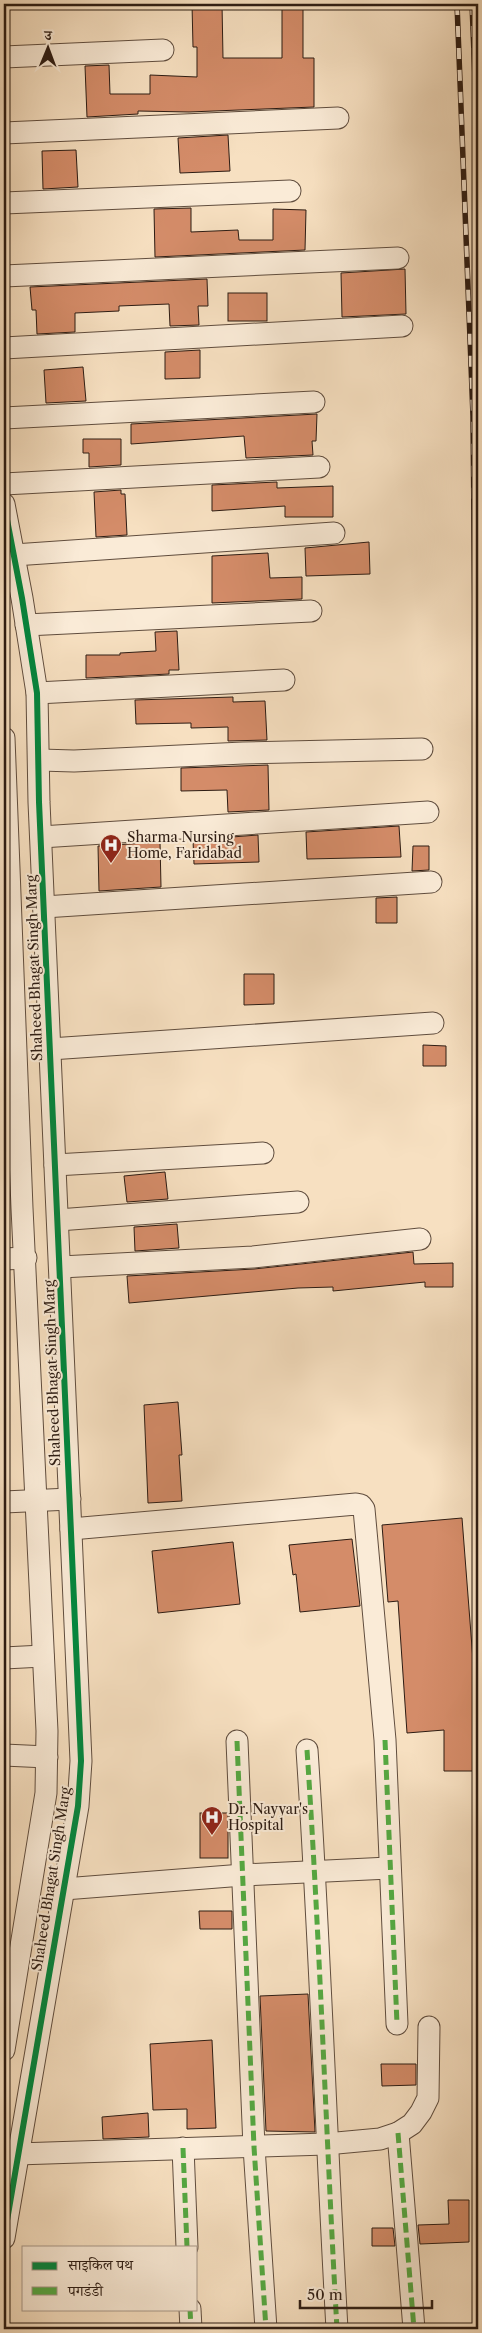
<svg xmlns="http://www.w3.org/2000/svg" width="482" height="2333" font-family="'Libre Caslon Text','Noto Serif Devanagari',serif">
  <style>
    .building { fill: #d48c69; stroke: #2d1c13 }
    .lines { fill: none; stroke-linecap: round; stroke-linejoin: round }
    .minor-casing { stroke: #604d3e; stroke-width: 23 }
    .minor { stroke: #faebd7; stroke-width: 21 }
    .rail-casing { stroke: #2d1c13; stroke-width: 5.5 }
    .rail { stroke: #faebd7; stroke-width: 4; stroke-dasharray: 11; stroke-linecap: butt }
    .quiet { stroke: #54a942; stroke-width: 5; stroke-dasharray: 10 5; stroke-linecap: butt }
    .cycleway-casing { stroke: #faebd7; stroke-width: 9 }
    .cycleway { stroke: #00873e; stroke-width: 6 }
    .labels { text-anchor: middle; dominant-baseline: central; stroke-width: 4; stroke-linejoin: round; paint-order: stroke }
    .poi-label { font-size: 14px; fill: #2d1c13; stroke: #faebd7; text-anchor: start }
    .street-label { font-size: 14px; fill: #2d1c13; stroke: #faebd7 }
  </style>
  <rect width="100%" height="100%" fill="#f7e0c1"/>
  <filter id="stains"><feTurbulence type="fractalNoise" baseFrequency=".004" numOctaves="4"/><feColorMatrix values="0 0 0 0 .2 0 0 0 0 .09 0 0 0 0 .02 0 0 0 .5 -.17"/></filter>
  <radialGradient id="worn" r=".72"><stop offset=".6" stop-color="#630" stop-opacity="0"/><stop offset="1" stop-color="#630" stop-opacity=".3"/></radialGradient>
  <g class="building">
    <path d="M192,4H222L223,58H282V9H303V58H314V107L189,112L138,111V114L87,117L85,66L109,65L110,94H150V75L197,77V47H193Z"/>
    <path d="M228,135L230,171L180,173L178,138Z"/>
    <path d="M76,150L78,187L43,189L42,151Z"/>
    <path d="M191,208V232L238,230L239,240H273V209L306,210L305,250L155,257L154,209Z"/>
    <path d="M405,269L406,314L342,317L341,273Z"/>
    <path d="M207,279L208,306H198L199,325L170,326L169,304L119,306V311L75,313V332L37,334L36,310H32L30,287Z"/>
    <rect x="228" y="293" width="39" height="28"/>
    <path d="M200,350V378L165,379V352Z"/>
    <path d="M83,367L86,401L46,403L44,370Z"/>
    <path d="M317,414L316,441H312L313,455L246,458L244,436L131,444V424Z"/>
    <path d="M83,439H121V465L89,467V453H83Z"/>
    <path d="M277,482V488L333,486V517H285V506L212,511V485Z"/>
    <path d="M121,490V494H125L127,535L96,537L94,492Z"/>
    <path d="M369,542L370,574L306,576L305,548Z"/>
    <path d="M268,553L270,578L302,577V599L212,603V556Z"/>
    <path d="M177,631L179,670H169V674L86,678V655H120V653L156,651L155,632Z"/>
    <path d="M233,697V702L265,701L267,740L228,741V727L191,728V723L136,724L135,700Z"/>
    <path d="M268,765L269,810L228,812L227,790L181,791V768Z"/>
    <path d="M399,826L401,857L307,859L306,832Z"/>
    <path d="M258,835L259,862L194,864L193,840Z"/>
    <path d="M160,842L161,887L99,891L98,846Z"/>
    <path d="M413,846H429V870L412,871Z"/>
    <path d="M397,897V923H376V898Z"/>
    <path d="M244,974H274V1004L244,1005Z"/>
    <path d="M423,1045L446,1046V1066H423Z"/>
    <path d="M165,1172L168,1199L127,1202L124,1176Z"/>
    <path d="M177,1224L179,1248L135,1251L134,1227Z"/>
    <path d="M413,1252L414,1264L453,1263V1287H425V1282L333,1291V1287L298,1288L129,1303L127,1276L254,1269Z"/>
    <path d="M178,1402L182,1455H179L182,1501L148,1503L144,1405Z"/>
    <path d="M462,1518L478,1725V1728H475V1771H444V1730L407,1733L398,1601L388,1602L382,1525Z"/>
    <path d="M352,1539L360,1606L300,1612L296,1574L293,1575L289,1545Z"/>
    <path d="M233,1542L240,1604L158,1613L152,1551Z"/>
    <rect x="200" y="1813" width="28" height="45"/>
    <path d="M199,1911H232V1929H200Z"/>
    <path d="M308,1994L315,2132L266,2131L260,1996Z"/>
    <path d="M212,2040L216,2128L187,2129V2109L153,2110L150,2044Z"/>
    <path d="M381,2064H416V2085L382,2086Z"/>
    <path d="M148,2113L149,2137L103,2139L102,2117Z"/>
    <path d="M448,2200H469V2242L420,2244L418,2225L449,2224Z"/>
    <path d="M372,2228H393L395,2246H372Z"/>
  </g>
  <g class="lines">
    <g class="minor-casing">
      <g id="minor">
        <path d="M4,57L163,50"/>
        <path d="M4,133L338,118"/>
        <path d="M4,203L290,191"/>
        <path d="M4,276L398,258"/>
        <path d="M4,348L402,326"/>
        <path d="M4,418L314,402"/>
        <path d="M4,484L319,467"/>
        <path d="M4,504L22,598L37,693L39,802L81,1761L78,1806L4,2238"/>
        <path d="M14,555L334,533"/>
        <path d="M26,625L311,611"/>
        <path d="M37,693L284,680"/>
        <path d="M4,738L22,1208L47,1731L46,1793L4,2050"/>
        <path d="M40,760L74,761L243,753L422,749"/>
        <path d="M41,837L428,812"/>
        <path d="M44,907L431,882"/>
        <path d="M50,1049L433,1023"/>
        <path d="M55,1165L263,1153"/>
        <path d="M58,1220L298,1202"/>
        <path d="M4,1259L26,1258"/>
        <path d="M61,1267L253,1257L420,1239"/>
        <path d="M4,1502L70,1499"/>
        <path d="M71,1529L356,1504L361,1505L364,1509L385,1740L397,2024"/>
        <path d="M4,1658L43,1656"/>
        <path d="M237,1741L254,2147L266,2329"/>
        <path d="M307,1750C320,1943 326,2136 337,2329"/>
        <path d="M4,1755L47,1757"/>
        <path d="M64,1889L243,1875L389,1868"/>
        <path d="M398,2133L414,2329"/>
        <path d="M183,2148L187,2247"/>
        <path d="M17,2154L326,2144L380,2139L398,2133L412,2124L421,2112L428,2098L429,2027"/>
        <path d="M190,2309L191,2329"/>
      </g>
    </g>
    <use href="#minor" class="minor"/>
    <g class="rail-casing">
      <g id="rail">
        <path d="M457,4L473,416L478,936"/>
        <path d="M472,4L478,153"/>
      </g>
    </g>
    <use href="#rail" class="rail"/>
    <g class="quiet">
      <path d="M385,1740L397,2024"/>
      <path d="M237,1741L254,2147L266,2329"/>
      <path d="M307,1750C320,1943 326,2136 337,2329"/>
      <path d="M398,2133L414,2329"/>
      <path d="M183,2148L187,2247"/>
      <path d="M190,2309L191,2329"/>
    </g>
    <g class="cycleway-casing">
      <path id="cycleway" d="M4,504L22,598L37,693L39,802L81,1761L78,1806L4,2238"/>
    </g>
    <use href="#cycleway" class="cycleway"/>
  </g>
  <defs>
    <g id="hospital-pin" transform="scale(1.125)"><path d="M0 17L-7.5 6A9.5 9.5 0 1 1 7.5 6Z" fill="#8f2418" stroke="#faebd7"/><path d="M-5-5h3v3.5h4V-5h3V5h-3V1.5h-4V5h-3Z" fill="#fff"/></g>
  </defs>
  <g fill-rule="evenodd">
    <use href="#hospital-pin" x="111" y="845"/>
    <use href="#hospital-pin" x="212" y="1817"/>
  </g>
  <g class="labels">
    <g class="poi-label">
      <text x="127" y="837">Sharma Nursing<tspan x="127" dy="16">Home, Faridabad</tspan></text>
      <text x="228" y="1809">Dr. Nayyar's<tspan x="228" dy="16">Hospital</tspan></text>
    </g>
    <g class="street-label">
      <text transform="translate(34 968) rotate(-92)">Shaheed Bhagat Singh Marg</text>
      <text transform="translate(52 1373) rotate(-92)">Shaheed Bhagat Singh Marg</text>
      <text transform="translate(51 1879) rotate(-81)">Shaheed Bhagat Singh Marg</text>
    </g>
  </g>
  <rect width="482" height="2333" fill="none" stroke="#f7e0c1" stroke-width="20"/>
  <rect x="5" y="5" width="472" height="2323" fill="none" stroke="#2d1c13" stroke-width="2.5"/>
  <rect x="10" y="10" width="462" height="2313" fill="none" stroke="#2d1c13"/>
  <rect x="22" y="2246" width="175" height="65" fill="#faebd7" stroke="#a89889"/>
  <rect x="32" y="2262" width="25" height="8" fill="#00873e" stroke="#a89889"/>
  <text x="68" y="2270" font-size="15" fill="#2d1c13">साइकिल पथ</text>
  <rect x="32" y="2287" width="25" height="8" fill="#54a942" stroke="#a89889"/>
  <text x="68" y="2296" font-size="15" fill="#2d1c13">पगडंडी</text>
  <g transform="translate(48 48) rotate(1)" stroke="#faebd7" stroke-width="4" paint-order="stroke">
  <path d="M0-4L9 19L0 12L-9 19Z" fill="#2d1c13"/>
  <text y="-8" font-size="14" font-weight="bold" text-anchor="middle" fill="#2d1c13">उ</text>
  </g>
  <path d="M300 2300v8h132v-8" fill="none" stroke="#2d1c13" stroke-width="2.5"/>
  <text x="307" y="2300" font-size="15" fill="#2d1c13" stroke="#faebd7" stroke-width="4" paint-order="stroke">50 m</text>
  <rect width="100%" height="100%" filter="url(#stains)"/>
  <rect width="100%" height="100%" fill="url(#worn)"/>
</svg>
